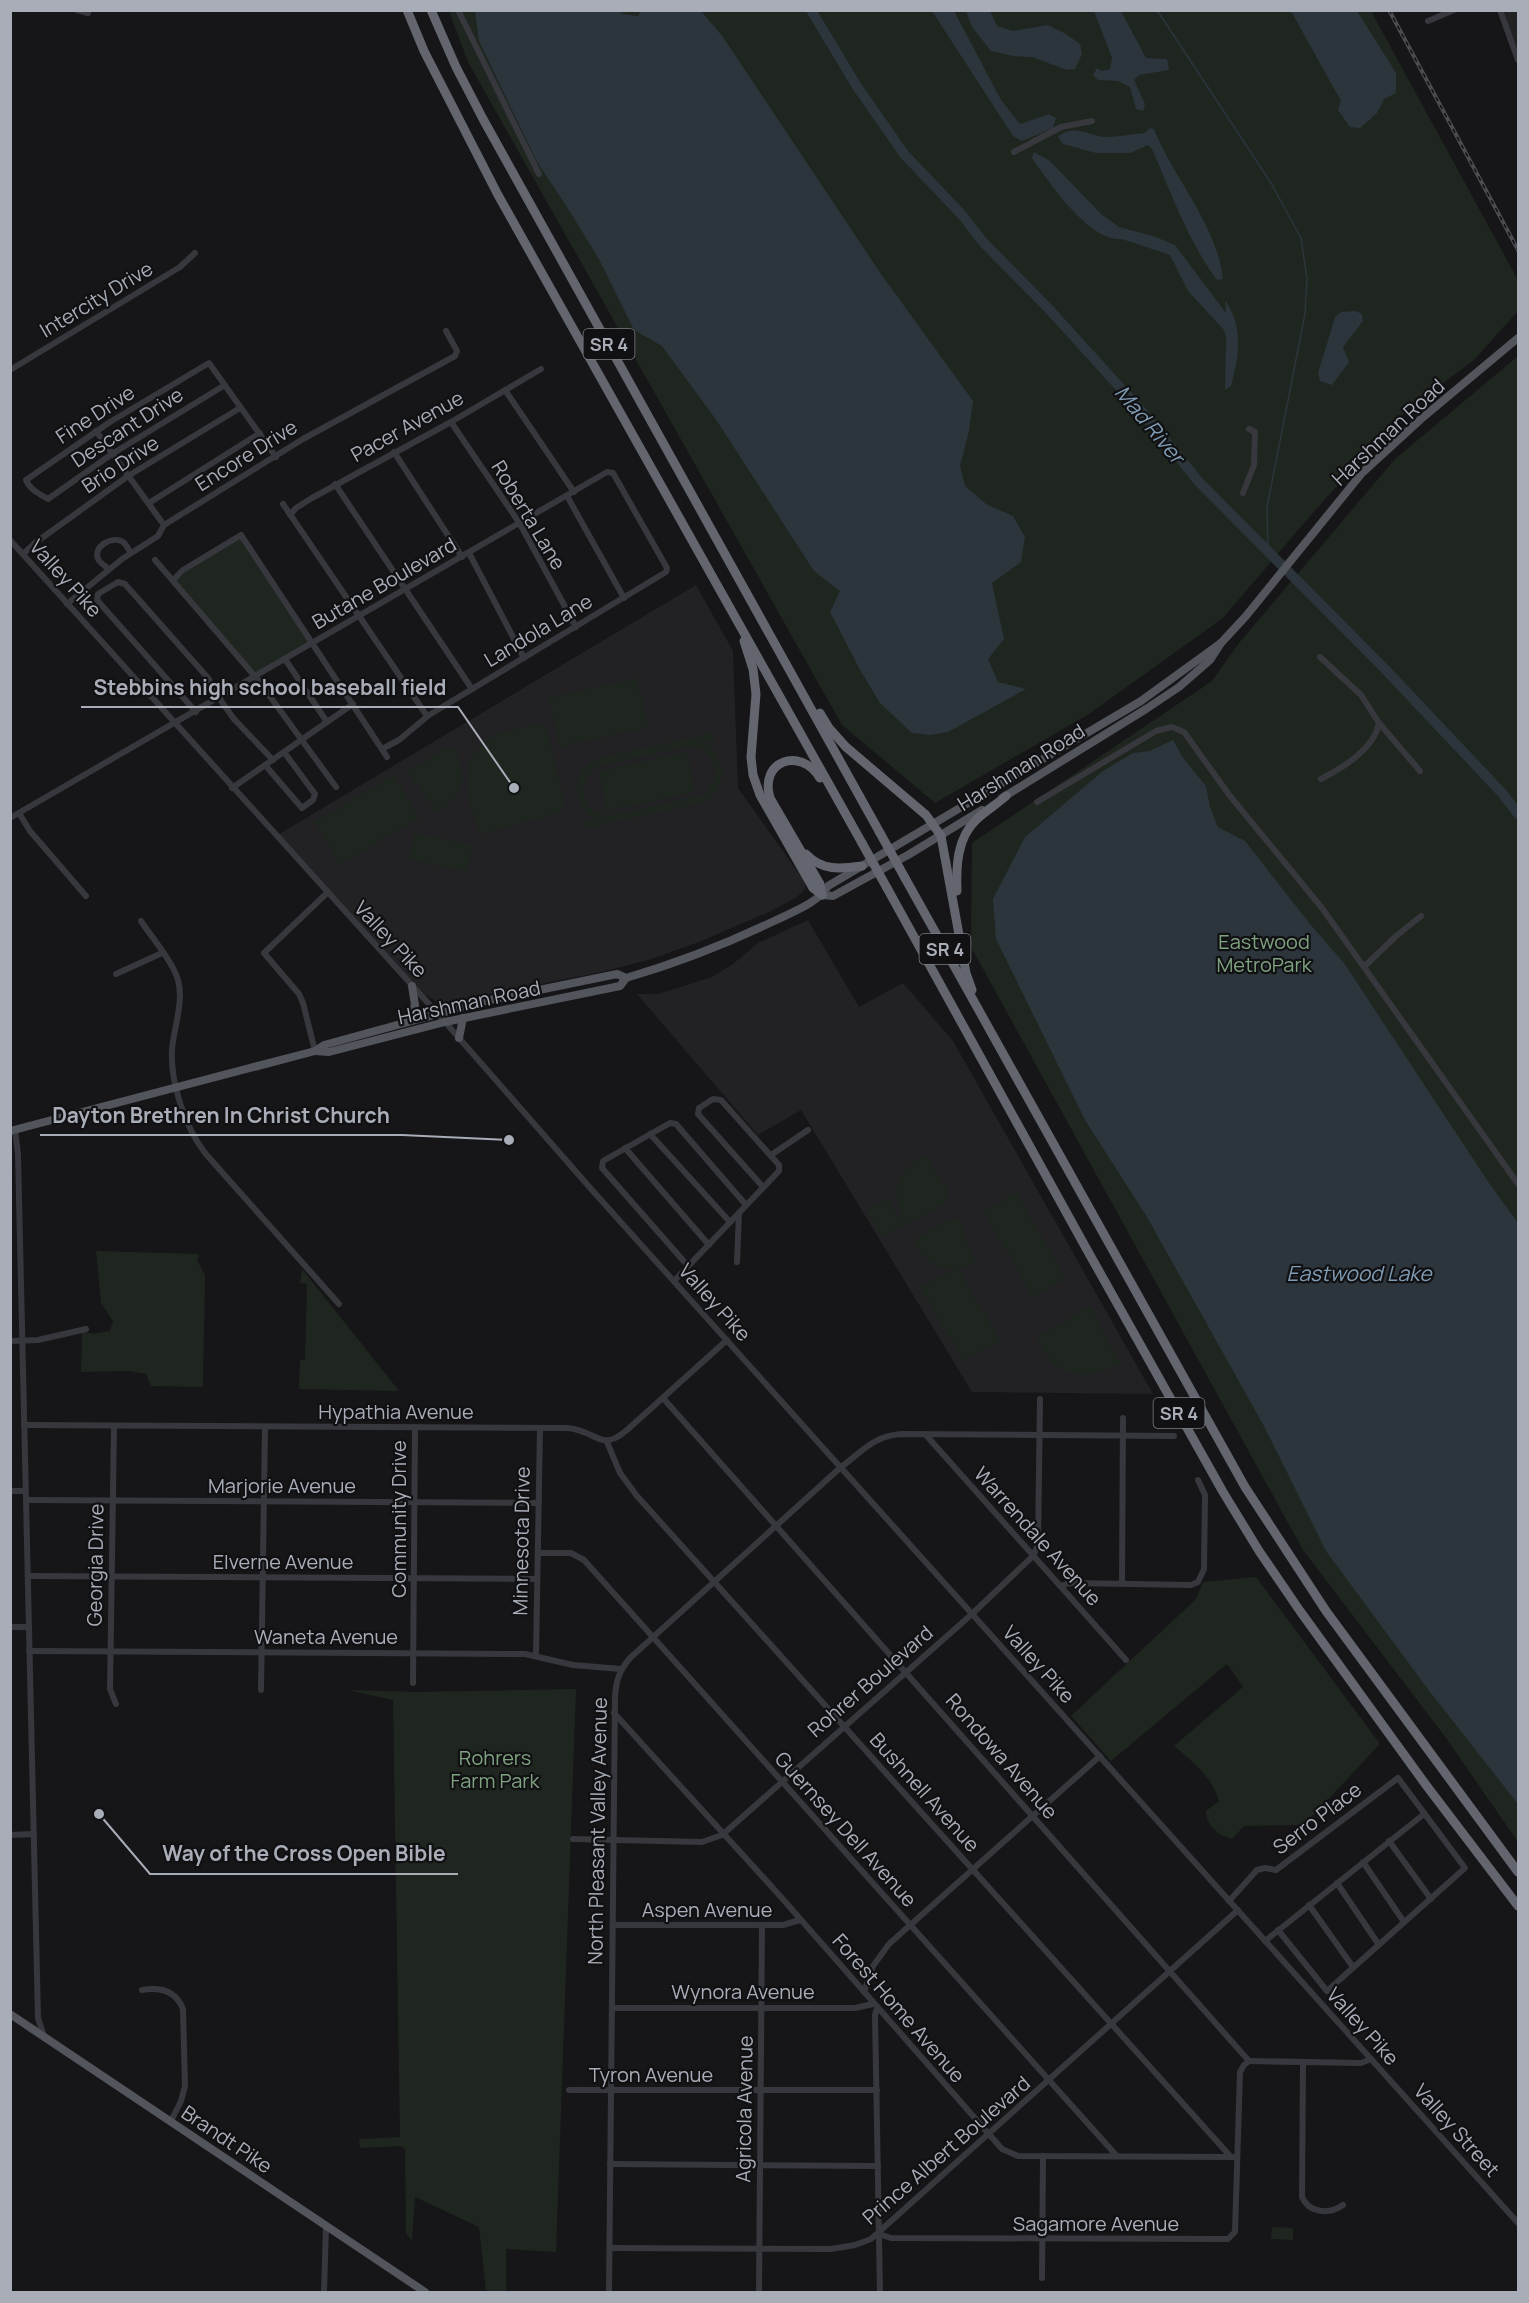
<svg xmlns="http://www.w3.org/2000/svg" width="1529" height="2303" font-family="Manrope,sans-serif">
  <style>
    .built { fill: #222225 }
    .green { fill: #1e261f; fill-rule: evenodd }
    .water { fill: #2c353c }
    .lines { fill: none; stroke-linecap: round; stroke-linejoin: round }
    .stream { stroke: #2c353c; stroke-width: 1.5 }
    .river { stroke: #2c353c; stroke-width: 10 }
    .minor { stroke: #37383d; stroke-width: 6 }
    .major { stroke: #53555c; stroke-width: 8 }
    .highway { stroke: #63666e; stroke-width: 9 }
    .rail-casing { stroke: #4a4c52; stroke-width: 4 }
    .rail { stroke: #111113; stroke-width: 1.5; stroke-dasharray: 4.5; stroke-linecap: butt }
    .highway-bridge { stroke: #63666e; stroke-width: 9 }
    .labels { text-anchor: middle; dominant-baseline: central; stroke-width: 4.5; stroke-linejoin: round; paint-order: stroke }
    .shield { fill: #111113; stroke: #7b7e86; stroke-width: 1.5 }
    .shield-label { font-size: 18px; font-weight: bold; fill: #a8adb8 }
    .street-label { font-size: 20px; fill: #a8adb8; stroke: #111113 }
    .park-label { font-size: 20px; fill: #7fa381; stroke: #111113 }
    .water-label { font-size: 21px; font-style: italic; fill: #7f9bb3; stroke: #111113 }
    .leader { fill: none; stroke: #a8adb8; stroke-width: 2 }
    .callout-dot { fill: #a8adb8; stroke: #111113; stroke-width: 2 }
    .callout-label { font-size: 21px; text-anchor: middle; font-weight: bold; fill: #a8adb8; stroke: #111113; stroke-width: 4.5; stroke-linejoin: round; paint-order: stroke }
  </style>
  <rect width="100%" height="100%" fill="#161618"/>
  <g class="built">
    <path d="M1503,11H1518V51Z"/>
    <path d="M696,585L733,651L738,788L805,882V889L797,897L771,911L699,942L648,960L601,972L440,1004L412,986L276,836Z"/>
    <path d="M808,920L859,1007L903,983L953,1041L1153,1394L972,1392L801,1110L758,1135L637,994H658L712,977L733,964L758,943Z"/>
  </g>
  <g class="green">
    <path d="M449,11H1371L1518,280V311L1474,360L1407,410L1317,508L1223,618L1089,714L935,803L842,725L468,62Z"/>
    <path d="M1518,356V1842L1446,1738L1303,1550L971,947L972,843L1212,681L1239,643L1395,459Z"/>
    <path d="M241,535L312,643L255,677L173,580Z"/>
    <path d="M637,678L648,727L560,747L549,698Z"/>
    <path d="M532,726H546L565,804L559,813L481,834C455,776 463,734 532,726Z"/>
    <path d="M714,733L715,740L705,743C730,760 727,796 697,804L586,828L585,821L594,819C568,802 572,767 602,757ZM689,746C716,748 724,779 703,795L611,816C583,814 574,783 596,767Z"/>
    <path d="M452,745C470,779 466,788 438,813L407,771Z"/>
    <path d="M687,752L695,792L607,811L599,771Z"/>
    <path d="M394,775L419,818L340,865L315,822Z"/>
    <path d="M415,833L473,845L467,872L409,859Z"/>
    <path d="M926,1155L949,1193L946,1202L906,1225C890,1193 893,1172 926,1155Z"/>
    <path d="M1016,1192L1066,1278L1033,1297L983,1211Z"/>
    <path d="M888,1198L904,1224L882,1237L866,1212Z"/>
    <path d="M952,1218L959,1220L976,1264L957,1268L1000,1340L964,1361L920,1288L953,1268C935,1270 921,1255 913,1241Z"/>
    <path d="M96,1251L199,1254L197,1260L205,1275L203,1387L151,1386L146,1374L129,1371L81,1372L82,1331L93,1334L110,1331L113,1321L101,1303Z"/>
    <path d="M302,1269L392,1382L399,1391L299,1389L300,1360H305L307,1284L300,1283Z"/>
    <path d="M1090,1306L1121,1363C1100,1374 1076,1382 1055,1365C1047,1359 1042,1346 1037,1338Z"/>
    <path d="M1256,1577L1380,1744L1304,1825L1244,1826L1232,1839C1218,1835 1207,1827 1206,1811L1219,1801C1213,1778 1192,1761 1174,1746L1243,1687L1227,1664L1111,1761L1071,1716L1196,1599L1203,1582Z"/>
    <path d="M576,1689L556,2252L506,2249V2292H490L486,2290L479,2227L415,2197L412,2241L406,2233L405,2149L400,2146L360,2148L359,2139L400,2137L393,1700L348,1690L417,1692Z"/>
    <path d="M1272,2227L1293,2228V2240L1271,2239Z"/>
  </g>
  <g class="water">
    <path d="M617,10L623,14L638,16L641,11H701L723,37L881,274L973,401L969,431L960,466L965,486L986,504L1013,516L1025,537L1021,562L992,583L1004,639L988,659L998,682L1026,689L948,732L931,735L912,733L880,703L859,668L830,612L840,591L814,571L717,421L662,346L634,330L600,261L569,210L537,162L479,41L475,11Z"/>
    <path d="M932,11H954L1001,100L1020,124L1049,114L1056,118L1053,128L1022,141L1013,136Z"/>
    <path d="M966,11H990L997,26L1013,31L1048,25L1066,34L1080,44L1082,54L1075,69L1067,70L1032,57L1013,56L991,51L972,27Z"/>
    <path d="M1094,11H1121L1146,58L1167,59L1169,70L1139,75L1134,80L1145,104L1143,111L1136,109L1130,87L1118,81L1098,80L1093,75L1097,68L1101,71L1110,69L1112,58Z"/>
    <path d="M1291,11H1357L1396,73V93L1384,99L1377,113L1360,128L1350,127L1338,110L1341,101Z"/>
    <path d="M1150,128L1154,129C1174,179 1217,225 1223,279L1217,280C1188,241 1171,193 1152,149L1148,145L1130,153H1096L1063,144L1058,137C1073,123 1089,136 1105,137C1118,137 1132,134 1145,133Z"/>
    <path d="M1034,152L1050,161L1101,214L1119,227L1153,236L1175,245L1226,313L1225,300C1244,328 1239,355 1231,386L1225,390L1226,338L1224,330L1188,291L1170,255L1122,239C1089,242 1049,182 1032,158Z"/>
    <path d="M1356,311L1362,314L1363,321L1343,347L1349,362L1332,385L1320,381L1318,373L1335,317L1341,312Z"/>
    <path d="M1173,740L1183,758L1206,786L1210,807L1218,827L1245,841L1310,924L1344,963L1489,1183L1518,1223V1804L1430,1692L1326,1551L1265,1428L1147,1217L1085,1120L996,939L993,899L1025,837L1103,771L1133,753L1150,751Z"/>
  </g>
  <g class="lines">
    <path class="stream" d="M1157,10L1271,183L1301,238L1307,279L1305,314L1267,507L1268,552"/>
    <path class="river" d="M811,10L856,85L904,154L963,216L983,242L1048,308L1137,406L1199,482L1385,669L1502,793L1518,814"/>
    <g class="minor">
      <path d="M77,10L88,13"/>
      <path d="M458,10L539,174"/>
      <path d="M1500,10L1518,60"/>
      <path d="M1428,21L1454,10"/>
      <path d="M1014,152L1061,127L1092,121"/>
      <path d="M10,370L180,267L195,253"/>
      <path d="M225,385L112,454L48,499C40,494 30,490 26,480L110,422L209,363L276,457"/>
      <path d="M505,390L574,492"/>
      <path d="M451,422L520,524L576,627"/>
      <path d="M96,431L164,525"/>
      <path d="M394,452L462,557"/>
      <path d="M335,484L472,689"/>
      <path d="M1243,493L1254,465L1255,432L1249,429"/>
      <path d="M567,496L624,598"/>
      <path d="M149,503L260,433"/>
      <path d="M283,504L427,716"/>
      <path d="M290,515L296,508L312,498L451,422L541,369"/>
      <path d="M10,540L438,1014L592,1190L1518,2223"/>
      <path d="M469,553L524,658"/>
      <path d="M23,554L35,543L128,476L240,408"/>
      <path d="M155,560L258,680L336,787"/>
      <path d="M109,569C105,566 100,563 98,559C93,546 111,537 121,541C125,542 128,548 130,552"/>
      <path d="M173,580L183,570L241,535L387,757"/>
      <path d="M67,604L122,559L158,536L164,525L303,439L455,356L457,351L446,331"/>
      <path d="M1320,657L1361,695L1379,723C1374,749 1344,767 1321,779"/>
      <path d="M285,659L327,722"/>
      <path d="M196,712L97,600L98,594L118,582L125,584L208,678L219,698L234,719L273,760"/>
      <path d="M1379,723L1420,771"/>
      <path d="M265,765L302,808L313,800L315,794L284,752"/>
      <path d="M232,788L353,704"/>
      <path d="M1037,802L1156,731L1172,727L1184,732L1230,796L1322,908L1518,1184"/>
      <path d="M19,813L30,831L86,896"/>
      <path d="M10,818L607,472L613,473L667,568L666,572L429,715L399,740L382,749"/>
      <path d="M141,921C152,938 173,962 178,980C184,1001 174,1028 172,1049C170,1082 185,1127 205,1153L339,1304"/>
      <path d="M1364,967L1395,937L1421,916"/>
      <path d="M116,974L162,953"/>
      <path d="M315,1051L303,1003L299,994L264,953L327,893"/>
      <path d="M15,1130L18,1154L38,2018L44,2036"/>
      <path d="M650,1134L730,1222"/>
      <path d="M625,1148L709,1245"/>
      <path d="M771,1155L808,1130"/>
      <path d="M737,1262L739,1213"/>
      <path d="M688,1266L602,1168L603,1161L670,1123L676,1124L746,1205"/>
      <path d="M674,1281L779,1171V1165L721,1100L713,1099L699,1108L698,1114L763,1187"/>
      <path d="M10,1341L38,1340L86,1329"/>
      <path d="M663,1398L1249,2061"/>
      <path d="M24,1425L568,1428C598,1431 600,1453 627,1430L727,1340"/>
      <path d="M114,1426L110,1689L116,1704"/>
      <path d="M925,1434L1126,1660"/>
      <path d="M607,1442L620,1473L637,1496L1231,2157"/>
      <path d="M10,1491H25"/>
      <path d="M26,1500L539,1503"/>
      <path d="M538,1553H571L584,1560L1116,2155"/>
      <path d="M28,1576L537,1579"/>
      <path d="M1122,1583L1123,1418"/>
      <path d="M1060,1586L1070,1583L1191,1585L1198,1582L1204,1569L1205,1495L1198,1480"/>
      <path d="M10,1627H29"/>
      <path d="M29,1651L525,1654L573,1665L621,1669"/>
      <path d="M536,1655L540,1428"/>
      <path d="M413,1683L415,1427"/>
      <path d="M261,1690L265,1427"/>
      <path d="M614,1713L781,1897L1002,2149L1018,2156L1236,2157"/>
      <path d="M10,1835L34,1834"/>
      <path d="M573,1839L702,1842L722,1835L972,1614L1033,1556L1038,1545L1040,1399"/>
      <path d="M1389,1841L1431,1899"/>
      <path d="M1363,1862L1404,1922"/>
      <path d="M1337,1883L1379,1945"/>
      <path d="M1229,1901L1257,1870L1265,1868L1276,1870L1398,1778L1465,1868L1327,1991L1278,1930"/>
      <path d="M1309,1905L1353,1967"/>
      <path d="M613,1925H783L800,1920"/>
      <path d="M1265,1941L1424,1814"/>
      <path d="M142,1990C160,1987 176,1991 183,2009L185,2086L181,2101L171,2121"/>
      <path d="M864,1992L873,1966L889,1944L1100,1756"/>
      <path d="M612,2008H855L873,2004"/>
      <path d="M877,2009L875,2015L880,2292"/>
      <path d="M1249,2061L1361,2063L1371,2059"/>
      <path d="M1303,2063L1302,2197C1309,2213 1329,2215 1343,2205"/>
      <path d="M569,2090H877"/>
      <path d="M610,2164L878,2166"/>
      <path d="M879,2234L891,2238L1228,2239L1235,2232L1240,2072L1244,2065L1249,2061"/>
      <path d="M610,2248L831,2249L855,2245L871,2239L1238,1910"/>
      <path d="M1042,2278L1043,2156"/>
      <path d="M324,2292L326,2226"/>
      <path d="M609,2292L615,1697C616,1681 619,1671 630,1658L841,1467C862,1452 873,1436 901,1434L1174,1436"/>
      <path d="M759,2292L762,1926"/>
    </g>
    <g class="major">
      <path d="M1002,798L1146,709L1179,687L1210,660L1221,643L1246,616L1362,473L1421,419L1518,338"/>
      <path d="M822,895L833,896L908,855L982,810"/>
      <path d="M409,1021L415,1005L412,986"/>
      <path d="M459,1038L463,1018"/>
      <path d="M315,1051L329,1052L445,1022L620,986L626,978C677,963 726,944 774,921C792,912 817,904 828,886L1141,701L1221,643"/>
      <path d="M10,1131L315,1051L324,1045L485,1001L617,974L626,978"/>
      <path d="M10,2014L425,2292"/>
    </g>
    <g class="highway">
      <path d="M407,10L424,51L498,195L862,843"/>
      <path d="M431,10L456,67L483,119L880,833"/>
      <path d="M744,641L753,669L756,694L751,757L753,775L760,795L813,888L822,895"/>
      <path d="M820,713L829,728L846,747L926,815L941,836L966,973L972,990"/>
      <path d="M820,778C800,746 759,761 770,798L820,884L822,895"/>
      <path d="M806,854C822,871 840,869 862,866"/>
      <path d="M905,878L1245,1487L1326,1611L1518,1872"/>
      <path d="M887,888L1086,1248L1223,1492L1259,1551L1300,1611L1426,1785L1518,1906"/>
      <path d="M957,891C956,867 957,838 976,820C985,811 996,805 1006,796"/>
    </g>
    <g class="rail-casing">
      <path id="rail" d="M1389,10L1518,250"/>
    </g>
    <use href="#rail" class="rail"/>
    <g class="highway-bridge">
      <path d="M880,833L905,878"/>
      <path d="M862,843L887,888"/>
    </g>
  </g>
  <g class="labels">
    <g class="shield">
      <rect x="583.5" y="329" width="51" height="30" rx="4.5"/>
      <rect x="919.5" y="934" width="51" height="30" rx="4.5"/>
      <rect x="1153.5" y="1398" width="51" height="30" rx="4.5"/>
    </g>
    <g class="shield-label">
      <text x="609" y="344">SR 4</text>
      <text x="945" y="949">SR 4</text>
      <text x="1179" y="1413">SR 4</text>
    </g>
    <g class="street-label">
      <text transform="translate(96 299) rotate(-31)">Intercity Drive</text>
      <text transform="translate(95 414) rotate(-33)">Fine Drive</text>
      <text transform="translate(407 426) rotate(-29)">Pacer Avenue</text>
      <text transform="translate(127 427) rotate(-33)">Descant Drive</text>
      <text transform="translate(1388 432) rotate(-43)">Harshman Road</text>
      <text transform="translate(246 455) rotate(-32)">Encore Drive</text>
      <text transform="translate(120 464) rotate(-33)">Brio Drive</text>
      <text transform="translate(529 515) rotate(59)">Roberta Lane</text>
      <text transform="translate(66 578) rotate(48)">Valley Pike</text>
      <text transform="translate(384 583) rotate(-30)">Butane Boulevard</text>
      <text transform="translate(538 630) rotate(-31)">Landola Lane</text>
      <text transform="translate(1021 767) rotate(-32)">Harshman Road</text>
      <text transform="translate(391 939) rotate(47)">Valley Pike</text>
      <text transform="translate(469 1002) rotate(-12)">Harshman Road</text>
      <text transform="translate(715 1302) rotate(48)">Valley Pike</text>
      <text x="396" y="1411">Hypathia Avenue</text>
      <text x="282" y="1485">Marjorie Avenue</text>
      <text transform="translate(398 1519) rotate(-90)">Community Drive</text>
      <text transform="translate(1038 1536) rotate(48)">Warrendale Avenue</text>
      <text transform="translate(521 1541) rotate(-89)">Minnesota Drive</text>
      <text x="283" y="1561">Elverne Avenue</text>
      <text transform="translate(95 1565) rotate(-89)">Georgia Drive</text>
      <text x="326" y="1636">Waneta Avenue</text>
      <text transform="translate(1039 1664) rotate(48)">Valley Pike</text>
      <text transform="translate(870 1681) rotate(-41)">Rohrer Boulevard</text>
      <text transform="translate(1002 1756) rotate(49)">Rondowa Avenue</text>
      <text transform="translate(925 1792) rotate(48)">Bushnell Avenue</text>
      <text transform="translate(1317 1818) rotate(-37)">Serro Place</text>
      <text transform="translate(846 1829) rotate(48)">Guernsey Dell Avenue</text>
      <text transform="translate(597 1831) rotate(-89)">North Pleasant Valley Avenue</text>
      <text x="707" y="1909">Aspen Avenue</text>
      <text x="743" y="1991">Wynora Avenue</text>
      <text transform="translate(899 2008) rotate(49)">Forest Home Avenue</text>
      <text transform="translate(1363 2026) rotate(48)">Valley Pike</text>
      <text x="651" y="2074">Tyron Avenue</text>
      <text transform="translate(744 2109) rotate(-89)">Agricola Avenue</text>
      <text transform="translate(1457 2130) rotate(48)">Valley Street</text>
      <text transform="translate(227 2139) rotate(34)">Brandt Pike</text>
      <text transform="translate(946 2150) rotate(-41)">Prince Albert Boulevard</text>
      <text x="1096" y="2223">Sagamore Avenue</text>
    </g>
    <g class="park-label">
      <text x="1264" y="941">Eastwood<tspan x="1264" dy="23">MetroPark</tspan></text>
      <text x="495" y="1757">Rohrers<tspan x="495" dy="23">Farm Park</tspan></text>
    </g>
    <g class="water-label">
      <text transform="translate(1150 424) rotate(50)">Mad River</text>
      <text x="1359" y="1273">Eastwood Lake</text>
    </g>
  </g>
  <path class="leader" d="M514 788L458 707H81M509 1140L402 1135H40M99 1814L150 1874H458"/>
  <g class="callout-dot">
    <circle cx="514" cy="788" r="6"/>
    <circle cx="509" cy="1140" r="6"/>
    <circle cx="99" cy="1814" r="6"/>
  </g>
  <g class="callout-label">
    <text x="270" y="695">Stebbins high school baseball field</text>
    <text x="221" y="1123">Dayton Brethren In Christ Church</text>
    <text x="304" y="1861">Way of the Cross Open Bible</text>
  </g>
  <rect width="1529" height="2303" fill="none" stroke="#a8adb8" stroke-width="24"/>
</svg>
